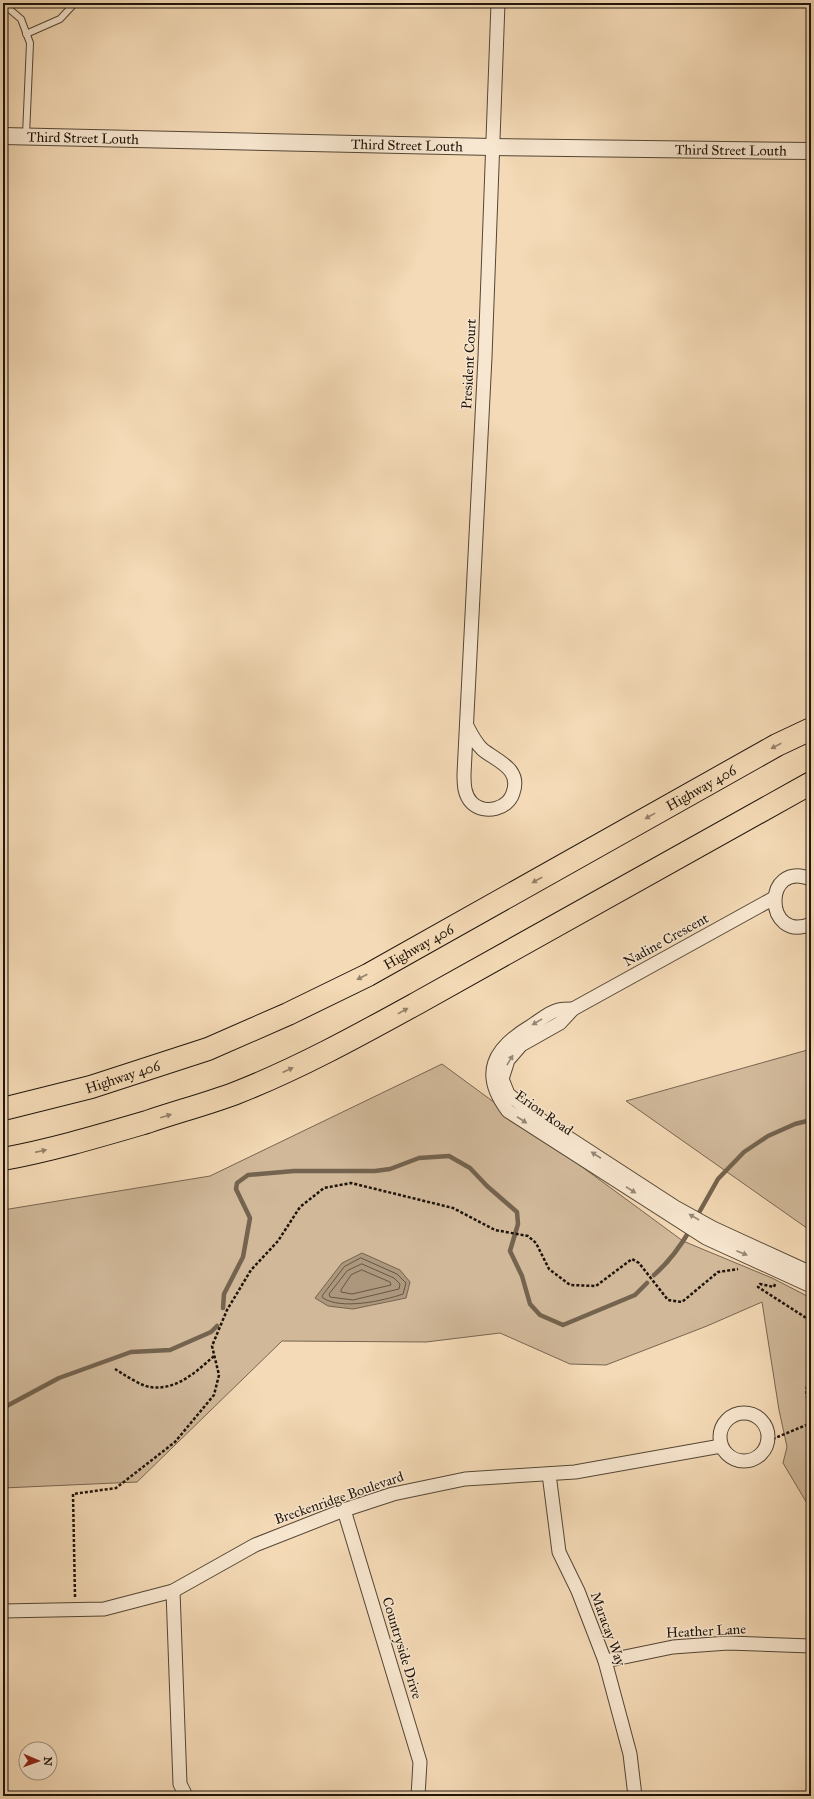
<svg xmlns="http://www.w3.org/2000/svg" width="814" height="1799" font-family="'IM FELL Great Primer',serif">
  <style>
    .green { fill: #d0b899; stroke: #786652 }
    .water { fill: #ac977c; stroke: #74634e }
    .lines { fill: none; stroke-linecap: round; stroke-linejoin: round }
    .shore { stroke: #665643; stroke-width: 1 }
    .stream { stroke: #74634e; stroke-width: 4.5 }
    .service-casing { stroke: #544635; stroke-width: 8 }
    .minor-casing { stroke: #544635; stroke-width: 15 }
    .tertiary-casing { stroke: #544635; stroke-width: 18 }
    .motorway-casing { stroke: #1f140a; stroke-width: 24 }
    .path { stroke: #1f140a; stroke-width: 2.5; stroke-dasharray: 3 2; stroke-linecap: butt }
    .service { stroke: #f8e7d0; stroke-width: 6 }
    .minor { stroke: #f8e7d0; stroke-width: 13 }
    .tertiary { stroke: #f8e7d0; stroke-width: 16 }
    .motorway { stroke: #f4dab6; stroke-width: 22 }
    .oneway { fill: #948169 }
    .oneway2 { fill: #968877 }
    .labels { text-anchor: middle; dominant-baseline: central; stroke-width: 3; stroke-linejoin: round; paint-order: stroke }
    .street-label { font-size: 14px; fill: #1f140a; stroke: #f8e7d0 }
  </style>
  <rect width="100%" height="100%" fill="#f4dab6"/>
  <filter id="stains"><feTurbulence type="fractalNoise" baseFrequency=".005" numOctaves="4"/><feColorMatrix values="0 0 0 0 .2 0 0 0 0 .09 0 0 0 0 .02 0 0 0 .5 -.17"/></filter>
  <radialGradient id="worn" r=".72"><stop offset=".6" stop-color="#630" stop-opacity="0"/><stop offset="1" stop-color="#630" stop-opacity=".3"/></radialGradient>
  <g class="green">
    <path d="M811,1049V1231L626,1101Z"/>
    <path d="M442,1064L683,1241L772,1278L811,1298V1510L783,1463L787,1447L779,1410L762,1302L707,1326L606,1365L570,1364L500,1333L426,1342L282,1341L137,1482L3,1488V1210L210,1176Z"/>
  </g>
  <path class="water" d="M362,1253L400,1270L410,1282L406,1298L353,1309L328,1306L315,1298L342,1263Z"/>
  <g class="lines">
    <g class="shore">
      <path d="M361,1258L397,1274L406,1283L403,1294C383,1301 341,1310 323,1298L322,1296L344,1267Z"/>
      <path d="M362,1264L394,1278L400,1284L399,1289L353,1300L330,1297L329,1294L347,1271Z"/>
      <path d="M362,1270L390,1282L391,1285L352,1294L341,1292V1290L351,1275Z"/>
    </g>
    <g class="stream">
      <path d="M696,1218L718,1179L744,1152L768,1136L795,1124L811,1120"/>
      <path d="M654,1275C669,1262 680,1247 690,1230"/>
      <path d="M223,1308L224,1294L243,1257L250,1218L236,1189L237,1183L248,1175L294,1171H375L390,1169L419,1158L449,1156L470,1168L487,1186L517,1212L518,1224L510,1251L522,1276L530,1304L540,1315L563,1325L635,1295L647,1283"/>
      <path d="M3,1408L59,1378L131,1352L170,1350L211,1332L217,1326"/>
    </g>
    <g class="service-casing">
      <g id="service">
        <path d="M3,8H8L21,19L30,43L26,135"/>
        <path d="M26,34L60,19L75,3"/>
      </g>
    </g>
    <g class="minor-casing">
      <g id="minor">
        <path d="M467,726C471,734 475,742 482,749C496,761 522,768 513,793C508,809 485,815 472,803C464,795 464,784 464,774L485,357L498,3"/>
        <path d="M811,879C762,859 764,944 811,924"/>
        <path d="M774,898L573,1009L560,1023L521,1045L508,1060L502,1079L508,1094L538,1118L675,1207L713,1228L811,1273"/>
        <path d="M573,1009C568,1009 562,1009 558,1010C549,1012 539,1021 531,1026C494,1048 479,1073 508,1111L706,1238L811,1286"/>
        <circle cx="744" cy="1437" r="24"/>
        <path d="M549,1474L559,1552L578,1591L605,1661L630,1754L635,1796"/>
        <path d="M344,1510L420,1762L418,1796"/>
        <path d="M173,1591L180,1784L186,1796"/>
        <path d="M3,1611L104,1609L173,1591L255,1545L344,1510L393,1494L465,1479L575,1472L721,1446"/>
        <path d="M605,1661L673,1647L728,1643L811,1646"/>
      </g>
    </g>
    <g class="tertiary-casing">
      <g id="tertiary">
        <path id="s1" d="M3,136L492,147L811,151"/>
      </g>
    </g>
    <g class="motorway-casing">
      <g id="motorway">
        <path id="s2" d="M3,1109L91,1087L208,1049L288,1014L368,975L777,745L811,729"/>
        <path d="M3,1159C52,1150 99,1136 147,1122C176,1112 207,1104 236,1093C300,1068 361,1034 421,1001L811,783"/>
      </g>
    </g>
    <g class="path">
      <path d="M775,1284L774,1287L760,1284L758,1287L811,1321"/>
      <path d="M115,1369C123,1374 141,1386 150,1387C176,1391 196,1372 214,1356"/>
      <path d="M811,1377C804,1386 806,1400 811,1409"/>
      <path d="M768,1441L811,1423"/>
      <path d="M75,1597L73,1494L116,1488L175,1442L214,1395L219,1375L212,1346L227,1310L251,1270L278,1241L300,1207L324,1188L351,1183L453,1208L495,1230L528,1236L536,1243L549,1269L570,1285L596,1286L632,1259L639,1263L668,1300L682,1302L718,1272L738,1269"/>
    </g>
    <use href="#service" class="service"/>
    <use href="#minor" class="minor"/>
    <use href="#tertiary" class="tertiary"/>
    <use href="#motorway" class="motorway"/>
  </g>
  <defs><path id="oneway-solid" d="M-6-.8H1V-3.2L6.5 0L1 3.2V.8H-6Z"/></defs>
  <g class="oneway">
    <use href="#oneway-solid" transform="translate(776 746) rotate(152)"/>
    <use href="#oneway-solid" transform="translate(650 816) rotate(151)"/>
    <use href="#oneway-solid" transform="translate(537 880) rotate(151)"/>
    <use href="#oneway-solid" transform="translate(362 977) rotate(153)"/>
    <use href="#oneway-solid" transform="translate(403 1011) rotate(-29)"/>
    <use href="#oneway-solid" transform="translate(288 1070) rotate(-24)"/>
    <use href="#oneway-solid" transform="translate(166 1116) rotate(-17)"/>
    <use href="#oneway-solid" transform="translate(41 1151) rotate(-13)"/>
  </g>
  <g class="oneway2">
    <use href="#oneway-solid" transform="translate(537 1022) rotate(149)"/>
    <use href="#oneway-solid" transform="translate(510 1060) rotate(-59)"/>
    <use href="#oneway-solid" transform="translate(522 1120) rotate(33)"/>
    <use href="#oneway-solid" transform="translate(596 1155) rotate(-147)"/>
    <use href="#oneway-solid" transform="translate(631 1190) rotate(33)"/>
    <use href="#oneway-solid" transform="translate(694 1217) rotate(-150)"/>
    <use href="#oneway-solid" transform="translate(742 1253) rotate(23)"/>
  </g>
  <g class="labels">
    <g class="street-label">
      <text stroke="none"><textPath href="#s1" startOffset="80">Third Street Louth</textPath></text>
      <text stroke="none"><textPath href="#s1" startOffset="404">Third Street Louth</textPath></text>
      <text stroke="none"><textPath href="#s1" startOffset="728">Third Street Louth</textPath></text>
      <text transform="translate(469 364) rotate(-87)">President Court</text>
      <text stroke="none"><textPath href="#s2" startOffset="772">Highway 406</textPath></text>
      <text transform="translate(666 940) rotate(-29)">Nadine Crescent</text>
      <text stroke="none"><textPath href="#s2" startOffset="448">Highway 406</textPath></text>
      <text stroke="none"><textPath href="#s2" startOffset="124">Highway 406</textPath></text>
      <text transform="translate(544 1113) rotate(35)">Erion Road</text>
      <text transform="translate(339 1498) rotate(-19)">Breckenridge Boulevard</text>
      <text transform="translate(608 1629) rotate(70)">Maracay Way</text>
      <text transform="translate(706 1631) rotate(-3)">Heather Lane</text>
      <text transform="translate(402 1648) rotate(73)">Countryside Drive</text>
    </g>
  </g>
  <rect width="814" height="1799" fill="none" stroke="#f4dab6" stroke-width="16"/>
  <rect x="4" y="4" width="806" height="1791" fill="none" stroke="#1f140a" stroke-width="2"/>
  <rect x="8" y="8" width="798" height="1783" fill="none" stroke="#1f140a"/>
  <g transform="translate(38 1761) rotate(92)"><circle r="19" fill="#f8e7d0" stroke="#a19381"/>
  <path d="M0-3L7 15L0 10L-7 15Z" fill="#8f2418"/>
  <text y="-6" font-size="11" font-weight="bold" text-anchor="middle" fill="#1f140a">N</text>
  </g>
  <rect width="100%" height="100%" filter="url(#stains)"/>
  <rect width="100%" height="100%" fill="url(#worn)"/>
</svg>
